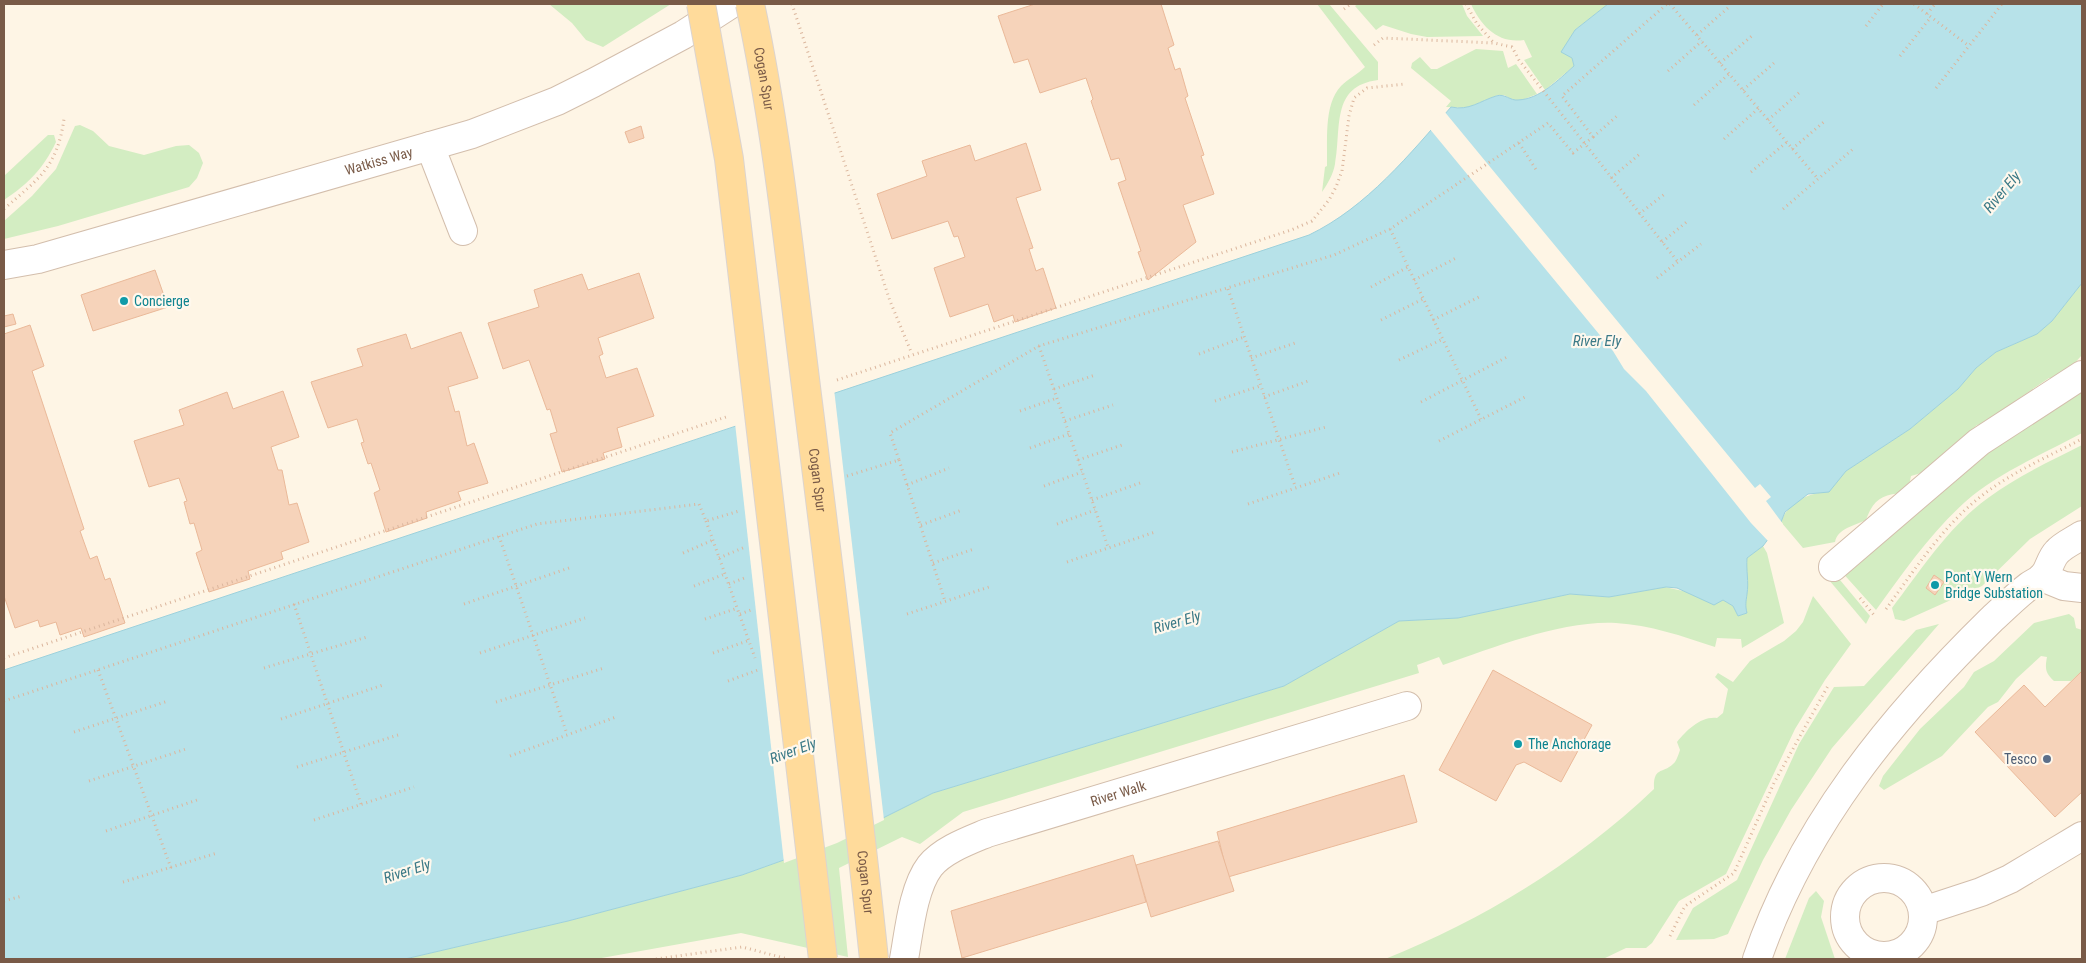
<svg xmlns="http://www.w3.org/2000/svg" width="2086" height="963" font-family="'Roboto Condensed',sans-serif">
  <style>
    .green { fill: #d3edc2 }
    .water { fill: #b7e2e9; stroke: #9dd1dc }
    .pier { fill: #fef5e5 }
    .building { fill: #f6d3ba; stroke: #eab999 }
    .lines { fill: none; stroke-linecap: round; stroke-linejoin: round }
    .minor-casing { stroke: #d3beac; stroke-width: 30 }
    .path { stroke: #dbb69d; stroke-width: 3; stroke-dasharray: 1 4; stroke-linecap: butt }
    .minor { stroke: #fff; stroke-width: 28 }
    .major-bridge-casing { stroke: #dcd4cf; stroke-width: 30; stroke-linecap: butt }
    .major-bridge { stroke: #ffdb9b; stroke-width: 28 }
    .culture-dot { fill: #0f9aa8; stroke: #fff8ed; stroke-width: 2 }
    .service-dot { fill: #5c6f8a; stroke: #fff8ed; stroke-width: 2 }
    .labels { text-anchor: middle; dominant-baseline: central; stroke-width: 4.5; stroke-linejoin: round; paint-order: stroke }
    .street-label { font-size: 14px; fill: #795a47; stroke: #fff8ed }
    .culture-label { font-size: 14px; fill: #0d838f; stroke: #fff8ed; text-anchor: start }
    .service-label { font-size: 14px; fill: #4e5e75; stroke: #fff8ed; text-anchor: end }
    .water-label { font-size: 15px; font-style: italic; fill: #3c7a87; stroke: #fff8ed }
  </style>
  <rect width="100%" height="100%" fill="#fef5e5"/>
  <g class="green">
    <path d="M549,4H671L603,47L586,40L572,23Z"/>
    <path d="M1317,4H1329L1378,62V80C1330,86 1342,129 1335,164C1333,175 1328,183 1322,192L1325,167L1327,166C1328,143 1323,105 1341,86C1348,79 1358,74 1365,67Z"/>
    <path d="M1358,4H1462L1467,16L1483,36L1427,37L1411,34L1383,25L1376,30L1355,6Z"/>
    <path d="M1471,4H1608L1575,30L1564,48L1572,58L1574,66L1545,90L1524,60L1532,57L1524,40C1498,44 1481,26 1471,4Z"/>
    <path d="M1476,49L1503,51L1508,68L1516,64L1537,94L1522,100H1513L1504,95H1498L1467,108L1446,107L1451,101L1411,68L1412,63L1420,57L1431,69H1437Z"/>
    <path d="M80,125L93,131L109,146L144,155L176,146L189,145L199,153L203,163L197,178L189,187L58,226L4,239V221L32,196L56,169L75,126Z"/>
    <path d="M48,135H54L56,142C43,169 29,183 4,200V176Z"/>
    <path d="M2082,283V355L2061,378H2049L2021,397L2012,412L1991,423L1977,425L1943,454L1928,471L1911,476L1909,486L1904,493C1882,494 1873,500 1866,520C1854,526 1838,528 1835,542L1803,548L1781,522C1789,500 1808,494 1829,491L1846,471L1910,429L1958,389L1976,368L1996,352L2037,334L2052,321Z"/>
    <path d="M2082,382V433C2045,453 2005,470 1972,496C1934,528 1905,570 1876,610L1840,570L1963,463Z"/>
    <path d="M2082,445V506L2030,539L1982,586L1904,621L1895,619L1892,608C1921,570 1949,526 1988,498C2017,476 2051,461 2082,445Z"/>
    <path d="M1763,546L1767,553L1784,623L1742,648L1741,639L1717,638L1715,647C1682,636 1650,625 1616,623C1562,620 1493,648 1443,665L1439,657L1417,665L1419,673L963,812L920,844L902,837L839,868L848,957L741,933L596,959H405L568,921L742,875L837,841L933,793L1284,686L1399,621L1458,618L1570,594L1609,597L1665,587L1723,600L1733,606L1738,616L1747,613C1745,605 1746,602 1747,594C1749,582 1746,570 1747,558Z"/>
    <path d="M1835,574L1870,616L1866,624L1829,580Z"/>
    <path d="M1813,596L1851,644L1825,680L1795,729L1726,874L1679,901L1652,943L1646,948H1626L1603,959H1385C1484,920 1577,862 1654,789C1653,765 1664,775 1675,762C1677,759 1679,753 1680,750L1677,742C1687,730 1701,716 1717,718L1723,713L1728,689L1715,677L1718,673L1733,682L1750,661L1784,641L1796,631L1803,622Z"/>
    <path d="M2069,614L2074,618L2076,628L2082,630V671L2071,681H2054C2045,673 2045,668 2047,657L2041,656L2016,679L1998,702L1988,707L1942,756L1884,790L1879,786L1883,776L1920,729L1964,687L1974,672L1994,661L2034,623Z"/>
    <path d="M1939,624L1832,748L1791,810L1763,860L1728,934L1714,939L1676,940L1693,908L1737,880L1799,744L1834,687L1864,686L1916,630Z"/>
    <path d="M1816,891L1824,901L1821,917L1835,959H1785L1809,898Z"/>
  </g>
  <path class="water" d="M1608,4H2082V283L2052,321L2037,334L1996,352L1976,368L1958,389L1910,429L1846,471L1829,492L1808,494L1785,512L1781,522L1763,546L1747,558C1746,570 1749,582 1747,594C1746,602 1745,605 1747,613L1738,616L1733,606L1723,600L1714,605L1677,588L1666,587L1609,597L1570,594L1458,618L1399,621L1284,686L933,793L837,841L742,875L568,921L405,959H4V670L1309,235C1367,207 1410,154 1451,107C1469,111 1480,101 1496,96C1505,93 1510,101 1518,100C1540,99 1558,80 1574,66L1572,58L1561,52L1575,30Z"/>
  <g class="pier">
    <path d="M1444,111L1755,488L1760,484L1771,497L1766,501L1783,524L1769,542L1751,523L1646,391L1624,369L1613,351L1429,128Z"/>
    <path d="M834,389L884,820L837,843L784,863L735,423Z"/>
  </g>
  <g class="building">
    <path d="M1035,4H1161L1174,45L1168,48L1175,70L1180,68L1188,96L1185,98L1204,155L1201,156L1214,194L1183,205L1196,242L1148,280L1138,252L1141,251L1118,183L1126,180L1119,158L1111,160L1091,101L1093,99L1086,78L1040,93L1028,59L1014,63L998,16Z"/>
    <path d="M641,126L644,138L629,143L625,132Z"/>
    <path d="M1026,143L1041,190L1016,198L1033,248L1029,249L1036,271L1043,268L1056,308L1015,322L1013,315L994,322L988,304L950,317L934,268L965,257L958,236L954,237L948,221L892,239L877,194L927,176L922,161L970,145L975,161Z"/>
    <path d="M155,270L168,307L93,331L81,295Z"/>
    <path d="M639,273L654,318L598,338L603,354L599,356L606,378L637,368L654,416L617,428L622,447L603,453L605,459L562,472L550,434L557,432L550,409L547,410L529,360L503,369L488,323L539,307L534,290L582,274L588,290Z"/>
    <path d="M13,314L16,324L4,327V316Z"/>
    <path d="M30,325L44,366L32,371L84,529L80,531L90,559L97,556L105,580L110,578L125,623L84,637L81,628L60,635L56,622L40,627L38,620L15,628L4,596V334Z"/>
    <path d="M461,332L478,378L448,387L455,412L459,411L467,446L474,443L488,483L458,492L461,500L426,512L427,518L386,532L374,493L380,490L371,463L368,464L361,443L364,442L357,419L328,428L311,382L363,366L357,349L406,334L411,349Z"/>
    <path d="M283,391L299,437L271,447L278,470H282L289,505L297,503L309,542L281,552L283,559L248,571L250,579L209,592L196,553L202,550L194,523L190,524L184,502L187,501L179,478L149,487L134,441L184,425L179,410L227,392L233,409Z"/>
    <path d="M1934,575L1944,582L1935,595L1926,588Z"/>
    <path d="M1493,670L1592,725L1561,782L1524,762L1516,765L1496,801L1439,770Z"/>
    <path d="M2082,671V792L2055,817L1975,732L2024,685L2045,707Z"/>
    <path d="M1404,775L1417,822L1228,877L1217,832Z"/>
    <path d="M1218,841L1234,891L1151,917L1136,865Z"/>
    <path d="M1133,855L1146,902L962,958L951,911Z"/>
  </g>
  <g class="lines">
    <g class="minor-casing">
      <g id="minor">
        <path d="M430,146L463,231"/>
        <path id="s1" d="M4,265L38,259L472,134L557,101L593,83L683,35L731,4"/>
        <path d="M1833,567L1979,442L2082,375"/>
        <path d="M2042,577L2064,586L2082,588"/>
        <circle cx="1884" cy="917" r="39"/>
        <path d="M1923,911L1981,892L2010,879L2082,836"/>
        <path id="s2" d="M904,959C909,932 913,888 930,866C943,850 968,841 987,833L1407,706"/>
        <path d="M1757,959C1803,825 1892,717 1992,619C2004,608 2016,596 2029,586C2033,583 2038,581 2042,578C2049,571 2050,559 2057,552C2063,545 2075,540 2082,535"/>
      </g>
    </g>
    <g class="path">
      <path d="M792,4L890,301L912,354"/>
      <path d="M1466,4L1477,24L1494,43"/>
      <path d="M1670,4L1818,179"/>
      <path d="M1914,4L1969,46"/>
      <path d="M1344,9L1351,4"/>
      <path d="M1927,14L1935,4"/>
      <path d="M1866,26L1883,4"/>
      <path d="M1697,35L1729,7"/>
      <path d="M1374,45L1383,38L1494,43L1512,47L1519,60L1678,262"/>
      <path d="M1900,56L1931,17"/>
      <path d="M1720,63L1753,35"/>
      <path d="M1668,71L1702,41"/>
      <path d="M1936,88L2002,4"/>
      <path d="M1743,90L1774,63"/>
      <path d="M1694,105L1729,74"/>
      <path d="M1768,120L1800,92"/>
      <path d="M1593,137L1617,116"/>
      <path d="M1724,139L1759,108"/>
      <path d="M1519,143L1537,171"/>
      <path d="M1792,149L1825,121"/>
      <path d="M1751,172L1787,142"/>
      <path d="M1611,178L1641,153"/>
      <path d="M4,209C39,178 57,168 64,119"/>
      <path d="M1783,209L1853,149"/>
      <path d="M1639,214L1666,193"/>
      <path d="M1390,229L1481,419"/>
      <path d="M1662,242L1689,220"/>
      <path d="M1657,278L1701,244"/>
      <path d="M1414,280L1458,257"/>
      <path d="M1371,287L1408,267"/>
      <path d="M1228,289L1295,486"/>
      <path d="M1381,320L1423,299"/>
      <path d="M1433,320L1479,297"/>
      <path d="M1039,346L1108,547"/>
      <path d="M1199,354L1244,337"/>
      <path d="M1251,358L1298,342"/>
      <path d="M1399,360L1443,339"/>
      <path d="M837,380L1291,230L1312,221L1329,200L1336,187L1342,171L1349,116L1354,98L1367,88L1405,84"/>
      <path d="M1054,389L1095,375"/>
      <path d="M1264,397L1311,380"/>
      <path d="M1215,401L1260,386"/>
      <path d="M1421,402L1507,357"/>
      <path d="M1020,411L1057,398"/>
      <path d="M1065,421L1113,405"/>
      <path d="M1439,441L1527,396"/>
      <path d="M1030,448L1069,434"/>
      <path d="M1232,452L1326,427"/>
      <path d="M899,460L945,601"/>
      <path d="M1078,460L1125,444"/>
      <path d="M847,476L899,460L890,433L1039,346L1334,255L1390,229L1548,123L1573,153L1593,137L1562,96L1667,4"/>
      <path d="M907,485L949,468"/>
      <path d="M1044,486L1082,472"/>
      <path d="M1092,500L1140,483"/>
      <path d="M1248,504L1340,473"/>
      <path d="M706,521L755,658"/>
      <path d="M1057,524L1095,510"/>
      <path d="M921,525L962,510"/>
      <path d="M499,536L567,734"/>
      <path d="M683,553L713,540"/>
      <path d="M719,558L745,547"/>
      <path d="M1067,562L1155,532"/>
      <path d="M933,563L974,549"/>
      <path d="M729,584L747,577"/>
      <path d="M694,586L725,574"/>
      <path d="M1860,598L1874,615"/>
      <path d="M294,604L361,804"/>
      <path d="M464,604L569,568"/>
      <path d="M1886,609C1916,568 1946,521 1988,491C2017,470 2051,455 2082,439"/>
      <path d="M740,614L751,610"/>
      <path d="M907,614L989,587"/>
      <path d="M705,619L738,608"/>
      <path d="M480,653L585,618"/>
      <path d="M713,653L750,640"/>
      <path d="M4,658L729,416"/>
      <path d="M264,668L367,637"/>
      <path d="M98,670L171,868"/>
      <path d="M728,681L758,670"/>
      <path d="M4,701L537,524L699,504L706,521L739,511"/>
      <path d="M496,702L604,668"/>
      <path d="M281,719L383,685"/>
      <path d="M74,732L168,701"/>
      <path d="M510,756L616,717"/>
      <path d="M297,767L398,735"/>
      <path d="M89,781L186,749"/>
      <path d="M314,820L414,787"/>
      <path d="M106,831L200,799"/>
      <path d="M123,882L217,853"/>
      <path d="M4,901L22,896"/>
      <path d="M1670,936L1685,906L1734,873L1774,783L1829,684"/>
      <path d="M656,959L742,947L788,959"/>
    </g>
    <use href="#minor" class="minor"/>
    <g class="major-bridge-casing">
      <g id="major-bridge">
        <path d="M701,4L729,159L823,959"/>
        <path id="s3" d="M750,4C777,130 790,259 806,387C830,578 854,768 874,959"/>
      </g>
    </g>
    <use href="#major-bridge" class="major-bridge"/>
  </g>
  <g class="culture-dot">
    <circle cx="124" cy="301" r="5"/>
    <circle cx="1935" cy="585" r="5"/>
    <circle cx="1518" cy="744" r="5"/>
  </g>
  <circle class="service-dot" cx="2047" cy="759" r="5"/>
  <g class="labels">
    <g class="street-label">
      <text stroke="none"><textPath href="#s3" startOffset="76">Cogan Spur</textPath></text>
      <text stroke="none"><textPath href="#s1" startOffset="389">Watkiss Way</textPath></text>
      <text stroke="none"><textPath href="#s3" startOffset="481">Cogan Spur</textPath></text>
      <text stroke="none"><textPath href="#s2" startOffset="301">River Walk</textPath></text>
      <text stroke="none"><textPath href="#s3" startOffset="886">Cogan Spur</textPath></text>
    </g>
    <g class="culture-label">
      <text x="134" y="301">Concierge</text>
      <text x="1945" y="577">Pont Y Wern<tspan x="1945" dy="16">Bridge Substation</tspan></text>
      <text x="1528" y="744">The Anchorage</text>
    </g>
    <g class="service-label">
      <text x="2037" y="759">Tesco</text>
    </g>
    <g class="water-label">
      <text transform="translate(2002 192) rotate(-50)">River Ely</text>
      <text x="1597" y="341">River Ely</text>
      <text transform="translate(1177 622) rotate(-16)">River Ely</text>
      <text transform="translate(793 751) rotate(-20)">River Ely</text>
      <text transform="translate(407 871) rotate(-18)">River Ely</text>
    </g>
  </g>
  <rect width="2086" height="963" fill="none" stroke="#795a47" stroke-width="10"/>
</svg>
